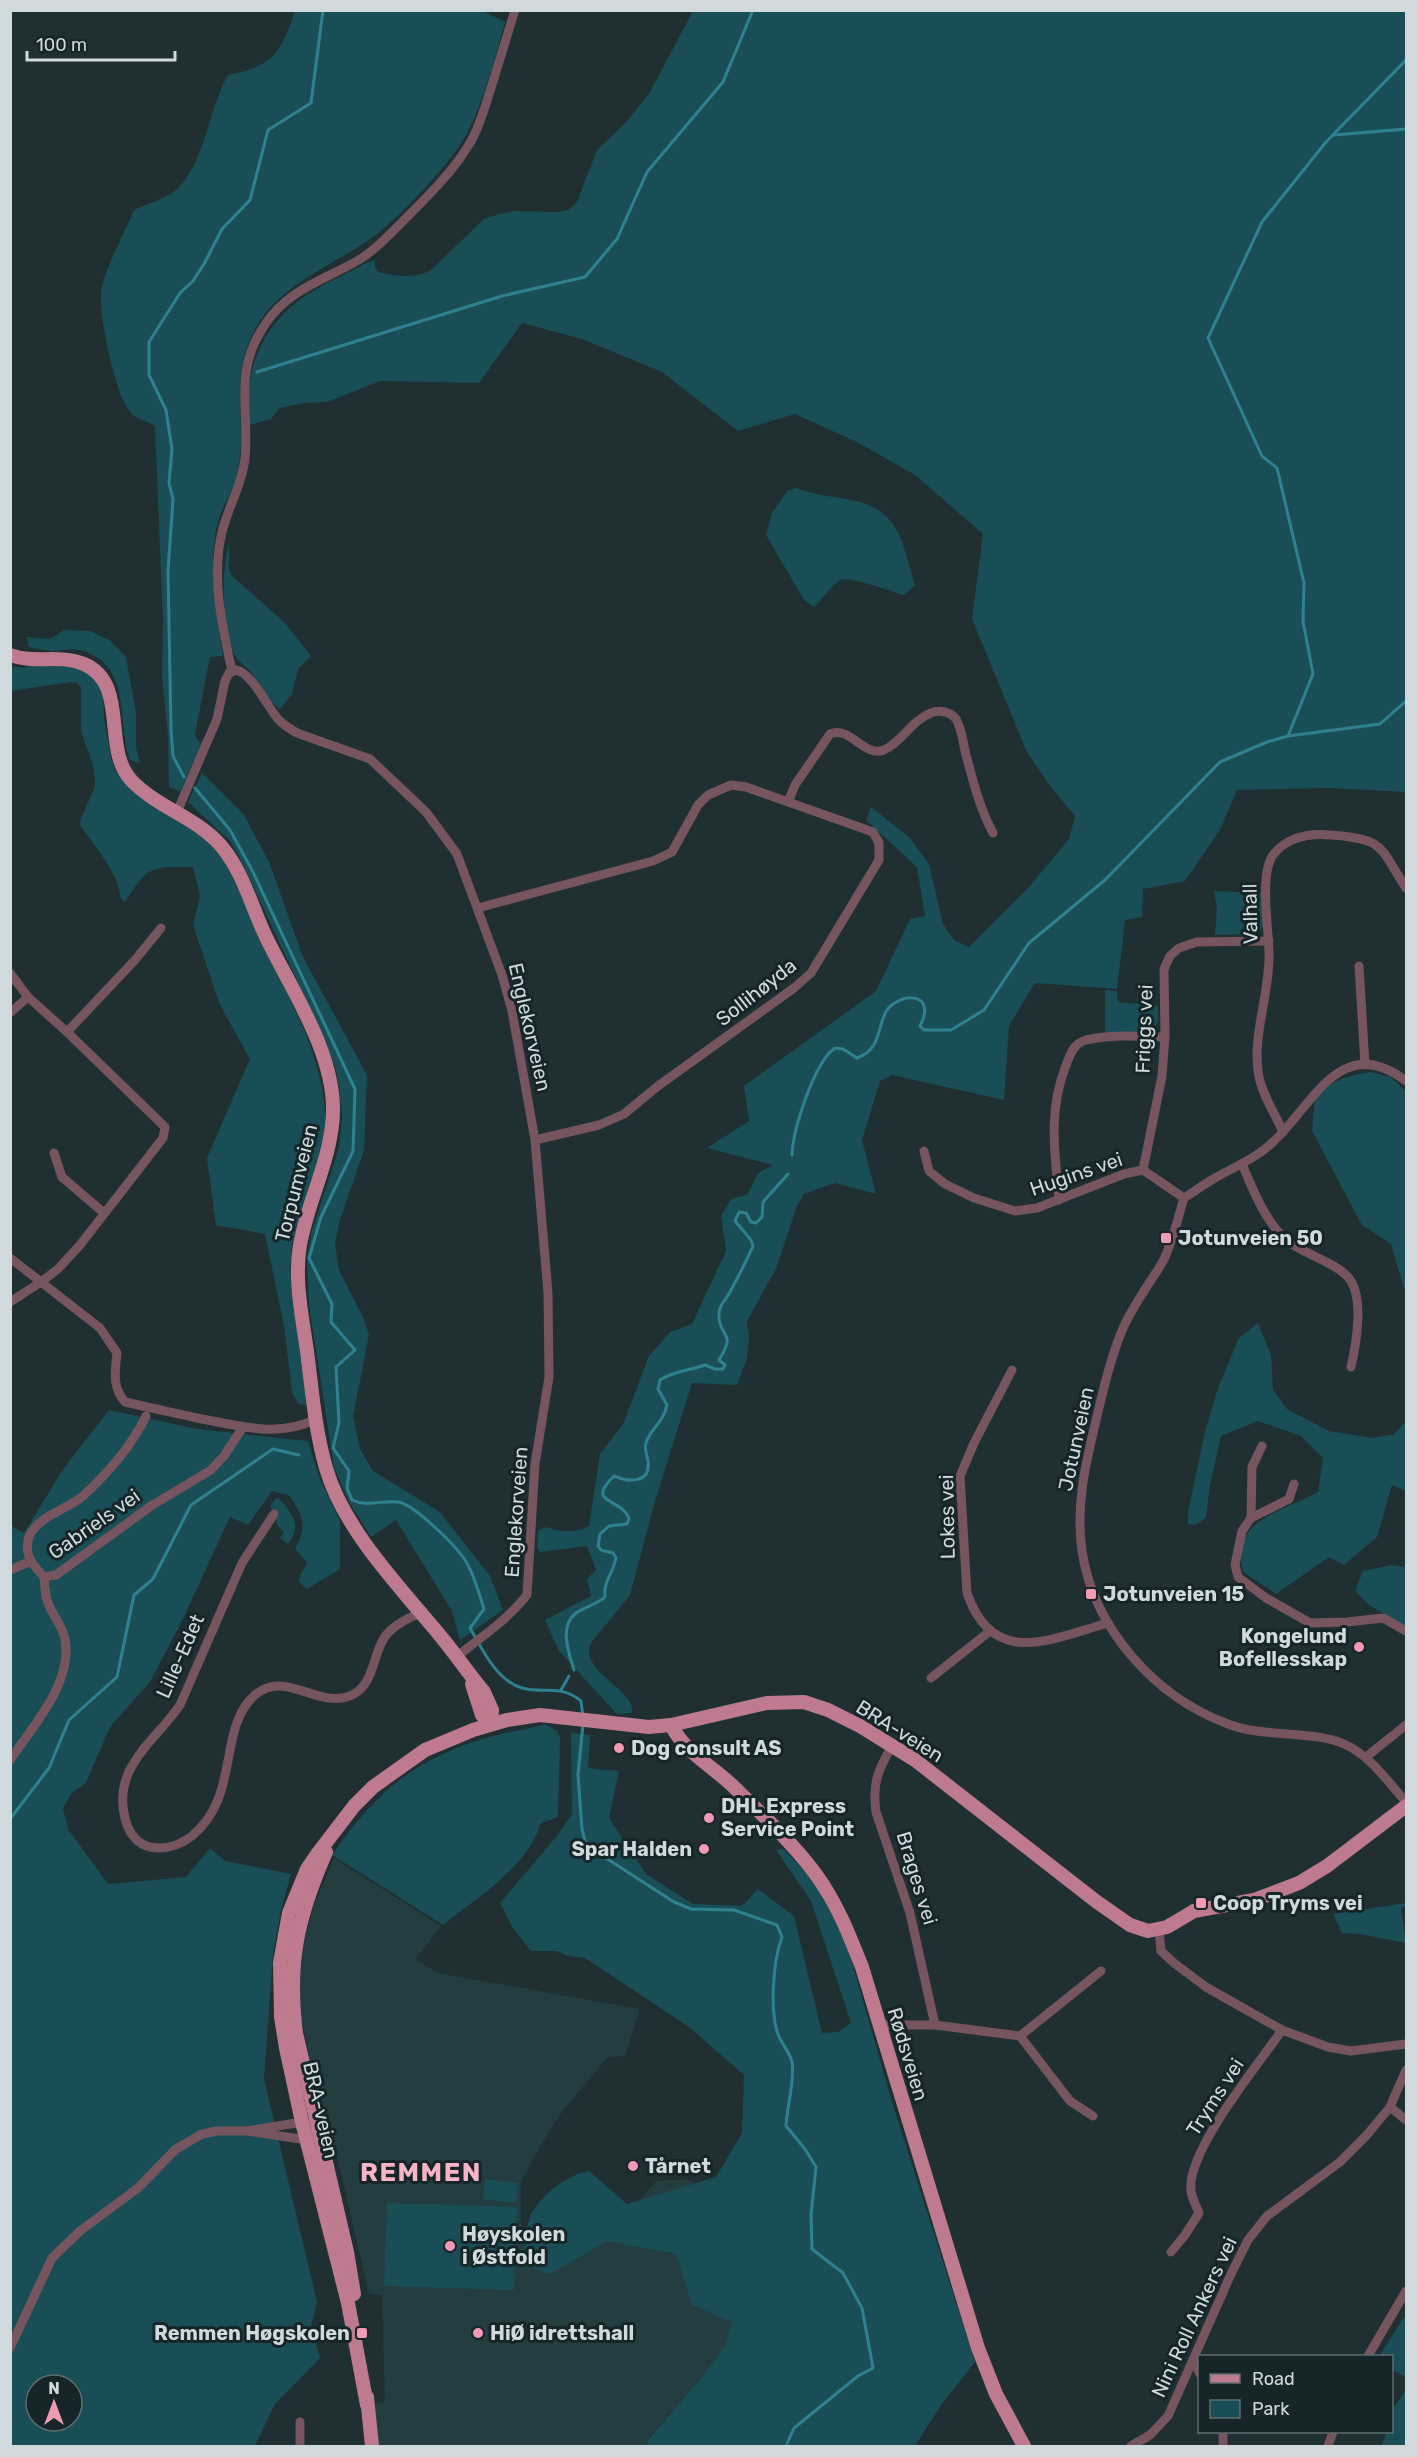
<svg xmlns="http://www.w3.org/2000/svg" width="1417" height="2457" font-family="Rubik,sans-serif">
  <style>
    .built { fill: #243d40 }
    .green { fill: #194e57; fill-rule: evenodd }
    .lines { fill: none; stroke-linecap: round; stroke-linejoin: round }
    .stream { stroke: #2e8290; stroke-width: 3 }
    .street { stroke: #76555e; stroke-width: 9 }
    .primary { stroke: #be7b8f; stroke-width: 14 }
    .poi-dot { fill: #f19ab4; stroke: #162528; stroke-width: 2 }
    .labels { text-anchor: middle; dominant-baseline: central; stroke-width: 6; stroke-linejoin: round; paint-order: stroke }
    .street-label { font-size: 20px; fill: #d0d9db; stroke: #162528 }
    .poi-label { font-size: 20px; font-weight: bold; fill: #d0d9db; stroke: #162528; text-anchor: start }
    .district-label { font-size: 26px; font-weight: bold; letter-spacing: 1.5px; fill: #f6b4c6; stroke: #162528 }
  </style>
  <rect width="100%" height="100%" fill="#1f2f32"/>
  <path class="built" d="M334,1858L441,1926L416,1959L437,1973L640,2009L625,2056L608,2057L564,2109L545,2138L521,2181V2223L528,2251L628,2215L656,2181L686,2179L734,2200L730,2353L706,2372L648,2439V2446H378L372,2404L385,2402L382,2295L369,2294L336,2153L326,2132L298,2003L304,1941L314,1905Z"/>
  <g class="green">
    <path d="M481,10L505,22C496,55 479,119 460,145C442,172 398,218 373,237C334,265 280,284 256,328C227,378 248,421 238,470C235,490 221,506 217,525C208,568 216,613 223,656L210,657L195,734L196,738L202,744L180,792L169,787L168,734L162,678L163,620L155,426C148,421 136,419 131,413C115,395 99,316 101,292C104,270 125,232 134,210C147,204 165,199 176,190C204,166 210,105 228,75C273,66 281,53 295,11Z"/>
    <path d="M693,11H1406V792L1330,788L1237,790L1220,830L1185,881L1143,889L1142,917L1125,920L1117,989L1035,983L1009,1026L1004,1100L892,1075L880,1081L862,1140L876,1194L835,1183L804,1194L797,1206L776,1269L747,1321L749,1338L747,1358L737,1385L692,1383L655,1501L630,1595L591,1643C580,1668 623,1685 631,1704C632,1707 632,1710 632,1713L617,1714L559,1651L545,1620L591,1596L587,1579L596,1570L587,1546L540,1552L537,1548L538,1531L546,1527C562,1532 573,1534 589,1526L600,1454L623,1424L649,1356L670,1332L692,1324L726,1251L721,1216L731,1199L747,1195L758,1173L773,1165L707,1148L749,1121L744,1086L876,991L910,919L925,916L917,867L866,820L871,807L909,837L929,864L943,924L954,940L969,947L1029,887L1069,839L1075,816L1050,786L1027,752L972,619L983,534L915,475L857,442L795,414L738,431L662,372L582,339L522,323L479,383L380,381L327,402L304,403L280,408L271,419L250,425C243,375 259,329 301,299C320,285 345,275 366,263L375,260V268L378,272C395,276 415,279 431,270L485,218L513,211L558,212L569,210L577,202L597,150L628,120L650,92Z"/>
    <path d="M797,488C814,495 829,496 846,499C901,508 901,540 915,585L904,595C892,592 849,576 841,580C831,585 822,600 814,607L804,600L766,535L772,513L788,490Z"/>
    <path d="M229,542V568L231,575L284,622L311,656L298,669L292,694L280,709C268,701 262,689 254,676C249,667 238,663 233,652C222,623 221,571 229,542Z"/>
    <path d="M64,630L90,631L109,640L126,657L136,713V748L140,763L130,760C116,719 133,665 80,650C71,648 61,651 52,651C44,651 36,648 29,647L27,637L50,639Z"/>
    <path d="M34,665L77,667L89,672L103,690L104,718L111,758L116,770L125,781C159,806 201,829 226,863L304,1029C324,1081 334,1122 315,1176C307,1202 293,1227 291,1255C288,1290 297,1326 302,1360C304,1375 305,1390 306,1406L298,1403L292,1392L284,1326L265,1234L216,1225L207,1158L250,1059L220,1005L193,925L200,896L193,867C150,867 149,865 125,902L120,897C121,876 92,843 80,825L81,818L95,787L94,769L81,731V687L77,683L71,682L11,691L10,666L23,668Z"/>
    <path d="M202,773L244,815L269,862L303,957L367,1075L364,1150L339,1223L335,1244L339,1270L363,1317L369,1335L353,1416L360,1449L373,1471L440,1512L490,1576L503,1610L460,1640L452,1611L396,1520L371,1537L348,1500L334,1467L309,1305L307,1257L312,1231L339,1148L342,1118L339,1085L335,1067L312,1013L239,856L229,840L188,802Z"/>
    <path d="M1214,891L1263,893C1263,907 1269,925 1257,934L1215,935L1217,909Z"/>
    <path d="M1105,990L1117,991L1118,1002L1158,1006V1020L1155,1028L1147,1031L1107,1033L1105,1030Z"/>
    <path d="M1370,1072L1391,1077L1406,1092V1295L1391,1244L1362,1225L1312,1131L1315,1097C1335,1079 1344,1077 1370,1072Z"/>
    <path d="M1258,1323L1271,1355L1273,1390L1287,1409L1329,1431L1372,1438L1394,1434L1406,1421V1491L1392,1485L1377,1537L1344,1565L1329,1557L1276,1594L1243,1572C1230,1518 1283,1512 1318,1492L1323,1458L1301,1436L1258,1421L1221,1436L1210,1485L1206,1518L1195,1525L1188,1524V1512L1204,1436L1218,1388L1239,1338Z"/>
    <path d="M109,1410L197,1429L308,1441L319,1477L340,1521V1569L307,1589L298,1581L307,1562L295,1549C308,1526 303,1517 290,1496L272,1491L248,1525L230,1517L182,1621L150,1682L110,1727L86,1783L72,1793L63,1808L68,1829L108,1884L186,1877L210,1848L225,1861L291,1874L281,1910L273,1955L264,2079L317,2302L311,2327L320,2358L275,2404L255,2446H11L10,1525L24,1533L64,1468ZM36,2385H72V2421H36Z"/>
    <path d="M279,1498C292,1514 303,1525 288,1544L280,1538L284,1532C277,1526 273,1523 279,1514L270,1507L275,1499Z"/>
    <path d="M1391,1565L1406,1567V1626L1369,1605L1355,1591L1363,1571Z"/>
    <path d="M545,1724L557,1731L560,1738L558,1817L541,1823C526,1869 480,1895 443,1925L332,1855C373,1795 412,1761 482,1739C503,1732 525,1731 545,1724Z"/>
    <path d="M571,1733L590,1735L588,1768L619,1771L609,1818L646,1874L693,1904L742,1906L758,1889L794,1916L822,2033L838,2032L851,2023L811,1901L776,1850L784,1849L814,1882L832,1914L850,1955L892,2102L975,2362L941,2405L915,2446H648V2440L706,2372L726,2344L731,2322L692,2305L676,2254L607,2241L550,2274C522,2269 521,2248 528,2224C530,2219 530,2214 533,2211C545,2192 567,2175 589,2171L627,2204L716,2177L742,2133L744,2075L689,2027L585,1958L568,1956L557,1951H531L513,1928L500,1903L557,1836L572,1814Z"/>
    <path d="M1406,1903V1906L1401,1908L1406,1943L1360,1934L1342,1933L1333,1914Z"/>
    <path d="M485,2179L518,2183L516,2203L483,2199Z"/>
    <path d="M387,2203L517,2207L514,2290L384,2286Z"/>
    <path d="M1406,2314V2377L1392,2370V2356H1379Z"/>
    <path d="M1406,2390V2446H1381L1387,2432H1392V2410Z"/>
  </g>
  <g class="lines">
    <g class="stream">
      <path d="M1334,135L1406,129"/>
      <path d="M257,372L502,296L585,277L617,239L647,172L723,82L753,10"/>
      <path d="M1288,736L1313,674L1303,621L1304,583L1277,468L1262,456L1208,338L1262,222L1326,142L1406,60"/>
      <path d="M184,777L173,756L171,729L168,571L173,499L169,483L172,449L166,410L149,375V342L180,293L193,281L204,264L222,229L250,200L268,130L311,103L323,10"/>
      <path d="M195,788L230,830L252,870L355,1089L353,1151L321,1217L309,1258L332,1304L331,1322L355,1350L336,1367L339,1423L333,1448L349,1471L347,1488L352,1500C367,1507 382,1500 398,1502C414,1504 456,1546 465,1560C474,1574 479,1593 484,1609L470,1628C482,1649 497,1681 522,1688C545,1694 560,1684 581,1701L583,1717"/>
      <path d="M792,1155C793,1130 814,1062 835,1048L843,1049L857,1058C886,1048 875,1016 893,1004C914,990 934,1000 920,1026L924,1030H951L984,1010L1029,943L1105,880L1220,762L1267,742L1288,736L1380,724L1406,701"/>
      <path d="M574,1670C569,1654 559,1627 575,1614C584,1607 596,1605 605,1597C603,1582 613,1573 616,1558L613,1553L601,1550L598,1546L600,1534L609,1526L627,1524L629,1518C620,1497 585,1504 614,1476C628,1482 651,1484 648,1461C647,1455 644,1448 646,1443C651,1427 663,1424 667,1405L658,1389L660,1380C671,1372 691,1370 705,1365L715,1369H723L725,1365L719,1360C737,1331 720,1339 719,1317C718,1305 725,1302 730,1292C738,1277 746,1262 753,1246L751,1240L735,1221L739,1212L746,1213L751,1222L756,1223L762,1217L763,1202L788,1174"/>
      <path d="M561,1690L569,1676"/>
      <path d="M583,1724L578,1775L582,1829L585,1841L595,1851L674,1902L691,1909L734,1910L777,1925L782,1937C773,1961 769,2013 779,2037C783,2045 790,2053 792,2062C795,2082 787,2105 786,2126L805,2149L816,2167L811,2215L812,2249L843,2273L862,2308L873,2368L858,2376L794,2428L786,2446"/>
      <path d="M10,1819L49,1768L69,1720L117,1677L134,1595L153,1579L191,1505L273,1449L299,1455"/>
    </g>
    <g class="street">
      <path d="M232,671C222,626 211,577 222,532C228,507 242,485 245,459C250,407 232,372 266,323C289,288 328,279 362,258C379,247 394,230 409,215C431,193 454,170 470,143C480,126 485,106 491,88C499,62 507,36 515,10"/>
      <path d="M788,802L795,785L830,734C850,725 864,758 884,750C902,742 912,720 931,713C939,709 951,712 956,719C962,729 963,743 966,755C973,781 980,809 993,833"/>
      <path d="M177,812L217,719L225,681L229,673L236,670C251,672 267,706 278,719C283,725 290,729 297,733L370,759L426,812L457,854L502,975L512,1011L535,1140L548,1293L549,1377L535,1464L527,1595C507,1620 482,1637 457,1656"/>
      <path d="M478,908L653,861L672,852L698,805L708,795L731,785L746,787L873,832L879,843V860L811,973L794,988L658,1086L624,1114L599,1125L535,1140"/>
      <path d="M1359,966L1365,1065"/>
      <path d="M10,973L28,997"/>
      <path d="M10,1013L28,997L67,1032L165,1127L163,1138L80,1245L58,1269L41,1282L10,1258"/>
      <path d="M67,1032L135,960L161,928"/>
      <path d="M1283,1132C1275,1113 1263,1097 1259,1077C1251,1037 1270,995 1269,954C1269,930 1259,874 1273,855C1287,837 1309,833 1331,835C1386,839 1379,847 1406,888"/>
      <path d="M924,1151L929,1171L945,1184L974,1198L1015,1211L1037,1208L1124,1174L1143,1170L1184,1198"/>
      <path d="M54,1153L62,1177L104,1213"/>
      <path d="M1242,1164C1253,1190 1264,1219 1285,1239C1301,1253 1335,1262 1348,1277C1365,1296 1356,1345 1351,1367"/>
      <path d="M1143,1170L1162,1076L1165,1037L1164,969L1170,956L1179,948L1197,942L1269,941"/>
      <path d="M1184,1198C1177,1220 1173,1243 1162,1263C1148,1286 1131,1308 1121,1333C1111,1358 1104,1386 1098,1412C1087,1458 1075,1503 1082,1551C1094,1629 1155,1697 1228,1724C1264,1738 1312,1730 1344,1744C1370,1755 1388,1782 1406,1802"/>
      <path d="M1184,1198C1194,1192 1204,1184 1215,1178C1234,1167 1257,1158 1273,1142C1313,1105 1341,1031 1406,1081"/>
      <path d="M1059,1200C1055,1153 1048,1113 1065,1068C1070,1056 1072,1044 1086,1040C1111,1034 1140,1036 1165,1037"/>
      <path d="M10,1302L41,1282L100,1328L117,1353C115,1372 112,1387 125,1402C150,1408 176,1413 202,1419C240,1426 279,1438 316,1419"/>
      <path d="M1012,1370L974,1443L960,1476L967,1593C993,1669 1051,1639 1108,1623"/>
      <path d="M1262,1446L1252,1467L1251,1518L1242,1531L1235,1565L1238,1577L1266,1598L1310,1623L1347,1622L1383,1618L1406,1631"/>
      <path d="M274,1514L242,1563L180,1705C154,1743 110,1768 126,1822C130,1834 137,1844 150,1847C166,1850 179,1846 192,1836C241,1796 217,1728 255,1695C286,1668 320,1712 354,1694C374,1683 373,1655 384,1638C392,1626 408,1618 421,1613"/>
      <path d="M1251,1518L1289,1499L1294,1484"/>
      <path d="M10,1570L29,1562"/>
      <path d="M44,1577L56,1575L151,1506L211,1470L224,1456L243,1427"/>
      <path d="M44,1577C33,1565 23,1555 29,1537C37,1516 67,1510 83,1496C107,1474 132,1445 146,1416"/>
      <path d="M931,1678L990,1631"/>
      <path d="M892,1746C878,1770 872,1783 876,1812L910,1913L935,2025"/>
      <path d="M1366,1757L1406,1725"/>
      <path d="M10,1760C33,1726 73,1683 65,1639C62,1624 51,1614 47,1600C45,1593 45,1585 44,1577"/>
      <path d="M1159,1930L1161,1951L1174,1963L1206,1987L1282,2030L1328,2047L1351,2051L1406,2044"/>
      <path d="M879,2025H935L1020,2036L1101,1971"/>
      <path d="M1020,2036L1070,2101L1093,2116"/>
      <path d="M1390,2107L1406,2120"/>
      <path d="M1171,2252L1185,2235L1199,2213C1196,2206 1192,2198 1191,2191C1186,2151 1259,2064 1282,2030"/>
      <path d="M10,2348L52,2258L80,2231L138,2188L176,2149L202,2134L217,2131H247L302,2122L318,2128L307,2140L247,2131"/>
      <path d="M1368,2356L1406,2291"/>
      <path d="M1193,2360L1200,2374"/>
      <path d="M300,2422V2446"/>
      <path d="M1223,2432V2446"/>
      <path d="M1131,2446L1150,2435L1168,2416L1231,2274L1248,2240L1267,2216L1340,2162L1366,2136L1390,2107L1406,2070"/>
      <path d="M1328,2446L1333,2432"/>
    </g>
    <g class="primary">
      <path d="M10,655C34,664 61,654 84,664C130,684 101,749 132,781C158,808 198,818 222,847C243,872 252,908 266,937C291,989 334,1052 333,1111C332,1159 308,1199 300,1245C294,1279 302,1316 307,1351C312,1390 315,1430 326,1468C343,1528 398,1585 438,1633C454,1652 468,1673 484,1692L492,1710L491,1724"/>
      <path d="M472,1684L482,1715L491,1724"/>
      <path d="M671,1725C686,1754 713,1766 736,1789C764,1816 805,1855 825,1888C841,1913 851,1940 862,1967L978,2348L996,2394L1024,2446"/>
      <path d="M326,1852C298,1916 287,1962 296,2033L347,2252L354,2294"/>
      <path d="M367,2397L372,2446"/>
      <path d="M367,2405L348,2303L302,2122L286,2048L281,2017L280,1963L289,1913L307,1869L318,1853L354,1806L373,1787L425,1750L473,1730L507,1720L540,1715L649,1727L671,1725L767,1703L804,1702L828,1710L860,1726L915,1760L1097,1902L1130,1925L1148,1931L1167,1927L1194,1911L1254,1900L1299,1883L1327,1866L1406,1806"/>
    </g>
  </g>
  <g class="poi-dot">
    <rect x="1160" y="1232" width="12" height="12" rx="3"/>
    <rect x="1085" y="1588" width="12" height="12" rx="3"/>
    <circle cx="1359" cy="1647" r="6"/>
    <circle cx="619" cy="1748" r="6"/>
    <circle cx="709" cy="1818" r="6"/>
    <circle cx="704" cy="1849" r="6"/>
    <rect x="1195" y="1897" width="12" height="12" rx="3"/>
    <circle cx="633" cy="2166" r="6"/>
    <circle cx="450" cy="2246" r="6"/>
    <rect x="356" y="2327" width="12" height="12" rx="3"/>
    <circle cx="478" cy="2333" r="6"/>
  </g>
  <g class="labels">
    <g class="street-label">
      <text transform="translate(1250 914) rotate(-91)">Valhall</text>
      <text transform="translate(756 992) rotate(-38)">Sollihøyda</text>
      <text transform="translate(530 1027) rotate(77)">Englekorveien</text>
      <text transform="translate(1144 1029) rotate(-88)">Friggs vei</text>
      <text transform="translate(1076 1174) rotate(-19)">Hugins vei</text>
      <text transform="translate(296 1183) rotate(-76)">Torpumveien</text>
      <text transform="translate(1076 1439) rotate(-78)">Jotunveien</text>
      <text transform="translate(516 1512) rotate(-86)">Englekorveien</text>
      <text transform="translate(947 1517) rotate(-91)">Lokes vei</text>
      <text transform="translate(94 1524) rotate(-35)">Gabriels vei</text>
      <text transform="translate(180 1656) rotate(-66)">Lille-Edet</text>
      <text transform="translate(900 1731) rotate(32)">BRA-veien</text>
      <text transform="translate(917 1878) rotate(73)">Brages vei</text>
      <text transform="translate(908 2054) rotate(73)">Rødsveien</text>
      <text transform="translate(1215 2097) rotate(-57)">Tryms vei</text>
      <text transform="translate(321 2110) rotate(77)">BRA-veien</text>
      <text transform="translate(1194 2317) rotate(-65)">Nini Roll Ankers vei</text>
    </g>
    <g class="poi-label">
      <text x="1178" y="1238">Jotunveien 50</text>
      <text x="1103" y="1594">Jotunveien 15</text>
      <text x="1347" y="1636" text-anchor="end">Kongelund<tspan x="1347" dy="23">Bofellesskap</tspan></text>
      <text x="631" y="1748">Dog consult AS</text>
      <text x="721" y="1806">DHL Express<tspan x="721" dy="23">Service Point</tspan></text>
      <text x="692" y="1849" text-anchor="end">Spar Halden</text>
      <text x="1213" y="1903">Coop Tryms vei</text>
      <text x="645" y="2166">Tårnet</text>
      <text x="462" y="2234">Høyskolen<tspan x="462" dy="23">i Østfold</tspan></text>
      <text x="350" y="2333" text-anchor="end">Remmen Høgskolen</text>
      <text x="490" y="2333">HiØ idrettshall</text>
    </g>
    <g class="district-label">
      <text x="421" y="2172">REMMEN</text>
    </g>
  </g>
  <rect width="1417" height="2457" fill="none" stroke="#d0d9db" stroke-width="24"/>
  <rect x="1198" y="2355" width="195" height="78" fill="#162528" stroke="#606d70" stroke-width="1.5"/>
  <rect x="1210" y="2374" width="30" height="9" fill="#be7b8f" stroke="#606d70" stroke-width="1.5"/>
  <text x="1252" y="2385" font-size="18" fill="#d0d9db">Road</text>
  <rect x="1210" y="2400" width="30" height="18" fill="#194e57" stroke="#606d70" stroke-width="1.5"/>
  <text x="1252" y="2415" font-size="18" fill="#d0d9db">Park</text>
  <g transform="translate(54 2403)"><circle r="28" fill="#162528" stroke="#606d70" stroke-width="1.5"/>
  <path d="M0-4.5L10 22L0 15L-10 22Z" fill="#f19ab4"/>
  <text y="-9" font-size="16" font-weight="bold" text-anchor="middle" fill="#d0d9db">N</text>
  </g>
  <path d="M27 51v9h148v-9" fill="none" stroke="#d0d9db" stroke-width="3"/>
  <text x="36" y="51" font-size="18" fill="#d0d9db" stroke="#162528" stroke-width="4.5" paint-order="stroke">100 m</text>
</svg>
